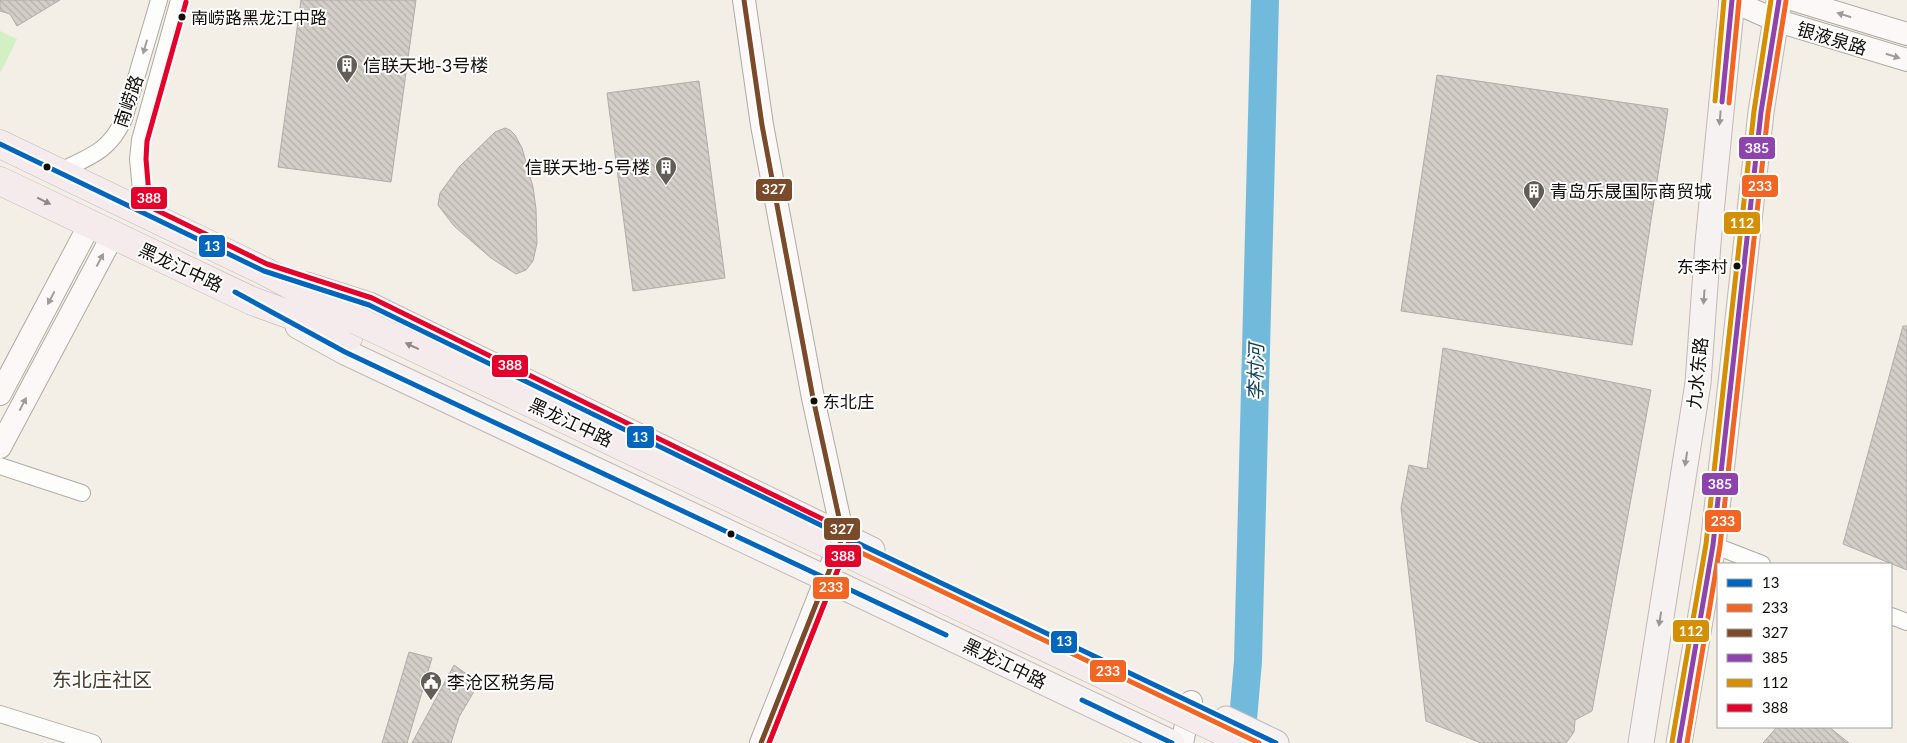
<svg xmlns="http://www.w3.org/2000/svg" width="1907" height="743" font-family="Lato,'Noto Sans SC',sans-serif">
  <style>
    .pitch { fill: #d3f0c5 }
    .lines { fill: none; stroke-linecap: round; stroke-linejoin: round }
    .river { stroke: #71badb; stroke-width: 28 }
    .building { fill: url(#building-back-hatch); stroke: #b1aca7 }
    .street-casing { stroke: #aeaba3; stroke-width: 18 }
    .secondary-casing { stroke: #aeaba3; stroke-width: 24 }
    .primary-casing { stroke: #c2b7b6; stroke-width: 27 }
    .highway-casing { stroke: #c2b7b6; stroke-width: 29 }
    .street { stroke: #fdfdfb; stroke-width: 16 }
    .secondary { stroke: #fbf8f7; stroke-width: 22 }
    .primary { stroke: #f7f2f2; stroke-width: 25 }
    .highway { stroke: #f5ebec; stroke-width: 28 }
    .highway-bridge-casing { stroke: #c2b7b6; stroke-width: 29; stroke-linecap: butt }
    .highway-bridge { stroke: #f5ebec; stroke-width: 28 }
    .bus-1-casing { stroke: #fff; stroke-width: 9 }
    .bus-2-casing { stroke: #fff; stroke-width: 9 }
    .bus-3-casing { stroke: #fff; stroke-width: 9 }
    .bus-4-casing { stroke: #fff; stroke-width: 9 }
    .bus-5-casing { stroke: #fff; stroke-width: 9 }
    .bus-6-casing { stroke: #fff; stroke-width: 9 }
    .bus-1 { stroke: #0065bd; stroke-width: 5 }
    .bus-2 { stroke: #f26522; stroke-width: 5 }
    .bus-3 { stroke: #7a4b2a; stroke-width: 5 }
    .bus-4 { stroke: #8e44ad; stroke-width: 5 }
    .bus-5 { stroke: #d58f02; stroke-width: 5 }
    .bus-6 { stroke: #e4002b; stroke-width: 5 }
    .oneway { fill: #9e9b98 }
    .oneway2 { fill: #9f9e9b }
    .oneway3 { fill: #9b9795 }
    .oneway4 { fill: #8f8886 }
    .bus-dot { fill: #120f0a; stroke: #fff; stroke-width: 2 }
    .labels { text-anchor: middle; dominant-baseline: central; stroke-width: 4; stroke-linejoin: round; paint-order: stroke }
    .bus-label { font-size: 17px; fill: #120f0a; stroke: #fff; text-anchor: start }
    .street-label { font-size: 18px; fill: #120f0a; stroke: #fff }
    .poi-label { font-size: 18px; fill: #120f0a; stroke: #fff; text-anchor: start }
    .water-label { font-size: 19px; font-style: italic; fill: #113d53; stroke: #fff }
    .quarter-label { font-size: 20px; fill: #443d30; stroke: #fff }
    .line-badge { stroke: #fff; stroke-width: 2 }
    .badge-label { font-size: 14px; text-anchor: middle; font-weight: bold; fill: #fff }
  </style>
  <defs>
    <pattern id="building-back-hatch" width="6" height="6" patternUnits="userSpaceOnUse" patternTransform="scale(1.25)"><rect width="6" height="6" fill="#d4cec9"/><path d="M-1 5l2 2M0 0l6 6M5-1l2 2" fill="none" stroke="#b5b0ab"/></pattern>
  </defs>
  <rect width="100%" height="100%" fill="#f3efe6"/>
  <path class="pitch" d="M0,31L17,39L1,72L0,71Z"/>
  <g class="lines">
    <path class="river" d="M1241,743L1248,661L1265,0"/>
  </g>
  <g class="building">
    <path d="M0,0H60L17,26L10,14L0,11Z"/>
    <path d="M301,0H416L391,182L278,167Z"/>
    <path d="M1437,75L1668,109L1632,345L1401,311Z"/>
    <path d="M699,81L725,278L633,291L607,93Z"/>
    <path d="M505,128L510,130L515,135L522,148L533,187L536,209L537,243L533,261L526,270L516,274L491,258L454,226L438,205L440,193L459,167L495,132Z"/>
    <path d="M1903,326H1907V570L1843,544Z"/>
    <path d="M1443,348L1651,390L1592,711L1575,720L1574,732L1566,743H1481L1426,721L1401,508L1409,465L1427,469Z"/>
    <path d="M409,652L432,658L407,743H382Z"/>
    <path d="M454,665L479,683L459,717L451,743H412Z"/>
    <path d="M1777,727H1829L1849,743H1763Z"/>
  </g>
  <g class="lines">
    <g class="street-casing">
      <g id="street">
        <path d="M58,172C89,157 109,152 124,119L159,0"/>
        <path d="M143,212L138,159L140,140L179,0"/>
        <path d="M0,466L82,493"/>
        <path d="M1713,545L1762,564"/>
        <path d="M1891,616L1907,622"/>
        <path d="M0,714L93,743"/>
      </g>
    </g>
    <g class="secondary-casing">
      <g id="secondary">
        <path d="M744,0L762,125L813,398L843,536L761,743"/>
        <path d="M1730,0L1775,20L1907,60"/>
        <path d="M1795,0L1907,34"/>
        <path d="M0,394L90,224"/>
        <path d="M0,447L113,235"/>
        <path d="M1182,743L1191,702"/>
      </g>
    </g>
    <g class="primary-casing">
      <g id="primary">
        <path d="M307,285L369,305L872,550"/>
        <path d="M298,326L345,352L827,579L1172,743"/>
        <path d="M1226,719L1276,743"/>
        <path d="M1641,743L1698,383L1708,243L1732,0"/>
        <path d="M1679,743L1713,545L1761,112L1779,0"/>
      </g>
    </g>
    <g class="highway-casing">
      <g id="highway">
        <path d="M0,144L264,271L356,320"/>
        <path d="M0,181L252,301L349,336"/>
      </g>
    </g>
    <use href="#street" class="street"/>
    <use href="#secondary" class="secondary"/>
    <use href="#primary" class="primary"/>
    <use href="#highway" class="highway"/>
    <g class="highway-bridge-casing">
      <path id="highway-bridge" d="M356,320L1247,743"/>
    </g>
    <use href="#highway-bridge" class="highway-bridge"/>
    <g class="bus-1-casing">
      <g id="bus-1">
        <path d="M0,144L264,271L369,305L843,536L1276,743"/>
        <path d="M235,292L345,352L946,635"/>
        <path d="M1082,700L1172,743"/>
      </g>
    </g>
    <g class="bus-2-casing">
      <g id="bus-2">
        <path d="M1729,103L1739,1"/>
        <path d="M769,743L847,546L1259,743"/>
        <path d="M1687,743L1720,546L1768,113L1786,1"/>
      </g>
    </g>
    <g class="bus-3-casing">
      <path id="bus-3" d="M744,0L762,125L813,398L843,536L761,743"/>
    </g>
    <g class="bus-4-casing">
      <g id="bus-4">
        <path d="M1722,102L1732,0"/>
        <path d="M1679,743L1713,545L1761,112L1779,0"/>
      </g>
    </g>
    <g class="bus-5-casing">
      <g id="bus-5">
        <path d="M1715,101L1724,0"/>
        <path d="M1672,742L1706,544L1754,111L1771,0"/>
      </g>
    </g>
    <g class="bus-6-casing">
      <path id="bus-6" d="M186,2L147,141L146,159L150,207L267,264L372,298L849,532L850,539L769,743"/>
    </g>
    <use href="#bus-1" class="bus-1"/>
    <use href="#bus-2" class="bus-2"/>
    <use href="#bus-3" class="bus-3"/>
    <use href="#bus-4" class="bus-4"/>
    <use href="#bus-5" class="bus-5"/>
    <use href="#bus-6" class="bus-6"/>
  </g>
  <defs><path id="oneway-solid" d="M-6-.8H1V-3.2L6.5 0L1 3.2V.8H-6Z" transform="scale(1.25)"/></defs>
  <g class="oneway">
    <use href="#oneway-solid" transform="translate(1844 15) rotate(-163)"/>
    <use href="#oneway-solid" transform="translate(1893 56) rotate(17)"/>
    <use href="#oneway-solid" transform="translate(100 260) rotate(-62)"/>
    <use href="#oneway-solid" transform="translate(51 298) rotate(118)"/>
    <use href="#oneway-solid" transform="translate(23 404) rotate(-62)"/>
  </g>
  <use class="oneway2" href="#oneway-solid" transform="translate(145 47) rotate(106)"/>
  <g class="oneway3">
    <use href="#oneway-solid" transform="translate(1720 118) rotate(95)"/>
    <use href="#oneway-solid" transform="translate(1704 297) rotate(94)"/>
    <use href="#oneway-solid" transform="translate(1686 459) rotate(99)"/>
    <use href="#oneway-solid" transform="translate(1660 619) rotate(99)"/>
  </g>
  <g class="oneway4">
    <use href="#oneway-solid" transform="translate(44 201) rotate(26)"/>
    <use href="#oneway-solid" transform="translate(412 346) rotate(-155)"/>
  </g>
  <defs>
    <g id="building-pin" transform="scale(1.125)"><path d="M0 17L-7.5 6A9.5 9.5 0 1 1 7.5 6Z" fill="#615d57" stroke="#fff"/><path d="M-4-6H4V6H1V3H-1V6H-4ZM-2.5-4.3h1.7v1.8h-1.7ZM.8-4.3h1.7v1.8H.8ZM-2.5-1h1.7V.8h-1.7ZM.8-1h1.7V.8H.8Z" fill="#fff"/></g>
    <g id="civic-pin" transform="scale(1.125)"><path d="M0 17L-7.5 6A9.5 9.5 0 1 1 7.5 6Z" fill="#615d57" stroke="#fff"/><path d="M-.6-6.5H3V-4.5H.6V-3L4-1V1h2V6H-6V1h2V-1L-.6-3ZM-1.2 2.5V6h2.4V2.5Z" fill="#fff"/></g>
  </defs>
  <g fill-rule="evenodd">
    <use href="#building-pin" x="347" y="65"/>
    <use href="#building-pin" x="666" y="167"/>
    <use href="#building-pin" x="1534" y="191"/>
    <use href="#civic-pin" x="431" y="682"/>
  </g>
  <g class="bus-dot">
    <circle cx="182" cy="17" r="4.5"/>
    <circle cx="47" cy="167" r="4.5"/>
    <circle cx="1737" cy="266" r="4.5"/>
    <circle cx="814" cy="401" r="4.5"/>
    <circle cx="731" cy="534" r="4.5"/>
  </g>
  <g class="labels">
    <g class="bus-label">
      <text x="191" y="17">南崂路黑龙江中路</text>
      <text x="1728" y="266" text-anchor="end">东李村</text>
      <text x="823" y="401">东北庄</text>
    </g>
    <g class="street-label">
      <text transform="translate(1832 38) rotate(17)">银液泉路</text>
      <text transform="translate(128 101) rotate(-71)">南崂路</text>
      <text transform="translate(181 267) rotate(25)">黑龙江中路</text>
      <text transform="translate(1697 373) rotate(-84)">九水东路</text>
      <text transform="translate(571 422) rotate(25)">黑龙江中路</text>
      <text transform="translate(1005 663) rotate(26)">黑龙江中路</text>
    </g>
    <g class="poi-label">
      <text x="363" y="65">信联天地-3号楼</text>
      <text x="650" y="167" text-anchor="end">信联天地-5号楼</text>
      <text x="1550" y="191">青岛乐晟国际商贸城</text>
      <text x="447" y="682">李沧区税务局</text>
    </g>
    <g class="water-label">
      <text transform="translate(1255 372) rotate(-89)">李村河</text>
    </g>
    <g class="quarter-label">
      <text x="102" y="679">东北庄社区</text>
    </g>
  </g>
  <g class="line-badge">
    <rect x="1738" y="136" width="38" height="24" rx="5" fill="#8e44ad"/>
    <rect x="1741" y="174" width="38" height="24" rx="5" fill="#f26522"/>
    <rect x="755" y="178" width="38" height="24" rx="5" fill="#7a4b2a"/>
    <rect x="130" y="186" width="38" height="24" rx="5" fill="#e4002b"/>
    <rect x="1723" y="211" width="38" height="24" rx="5" fill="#d58f02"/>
    <rect x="198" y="234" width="28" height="24" rx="5" fill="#0065bd"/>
    <rect x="491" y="354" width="38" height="24" rx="5" fill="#e4002b"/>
    <rect x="626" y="425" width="29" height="24" rx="5" fill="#0065bd"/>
    <rect x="1701" y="472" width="38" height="24" rx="5" fill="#8e44ad"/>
    <rect x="1704" y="509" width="38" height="24" rx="5" fill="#f26522"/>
    <rect x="823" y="517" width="38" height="24" rx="5" fill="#7a4b2a"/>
    <rect x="824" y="544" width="38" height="24" rx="5" fill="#e4002b"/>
    <rect x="812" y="576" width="38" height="24" rx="5" fill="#f26522"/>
    <rect x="1672" y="619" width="38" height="24" rx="5" fill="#d58f02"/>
    <rect x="1050" y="630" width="28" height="24" rx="5" fill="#0065bd"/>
    <rect x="1089" y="659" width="38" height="24" rx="5" fill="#f26522"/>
  </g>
  <g class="badge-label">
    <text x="1757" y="153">385</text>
    <text x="1760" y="191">233</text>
    <text x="774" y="194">327</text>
    <text x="149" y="203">388</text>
    <text x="1742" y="228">112</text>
    <text x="212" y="251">13</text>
    <text x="510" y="370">388</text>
    <text x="640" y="442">13</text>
    <text x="1720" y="489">385</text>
    <text x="1723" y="526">233</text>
    <text x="842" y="534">327</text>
    <text x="843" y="561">388</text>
    <text x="831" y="592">233</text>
    <text x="1691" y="636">112</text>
    <text x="1064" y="646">13</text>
    <text x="1108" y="676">233</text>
  </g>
  <rect x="1717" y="563" width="175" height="165" fill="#ffffff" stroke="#a09f9d"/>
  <rect x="1727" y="579" width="25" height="8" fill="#0065bd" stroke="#a09f9d"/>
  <text x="1762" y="588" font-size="15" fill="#120f0a">13</text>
  <rect x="1727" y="604" width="25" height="8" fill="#f26522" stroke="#a09f9d"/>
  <text x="1762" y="613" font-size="15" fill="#120f0a">233</text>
  <rect x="1727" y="629" width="25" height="8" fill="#7a4b2a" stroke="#a09f9d"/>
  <text x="1762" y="638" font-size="15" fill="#120f0a">327</text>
  <rect x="1727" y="654" width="25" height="8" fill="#8e44ad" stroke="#a09f9d"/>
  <text x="1762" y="663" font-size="15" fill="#120f0a">385</text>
  <rect x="1727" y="679" width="25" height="8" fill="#d58f02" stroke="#a09f9d"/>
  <text x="1762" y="688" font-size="15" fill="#120f0a">112</text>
  <rect x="1727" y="704" width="25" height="8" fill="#e4002b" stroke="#a09f9d"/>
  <text x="1762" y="713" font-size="15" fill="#120f0a">388</text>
</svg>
